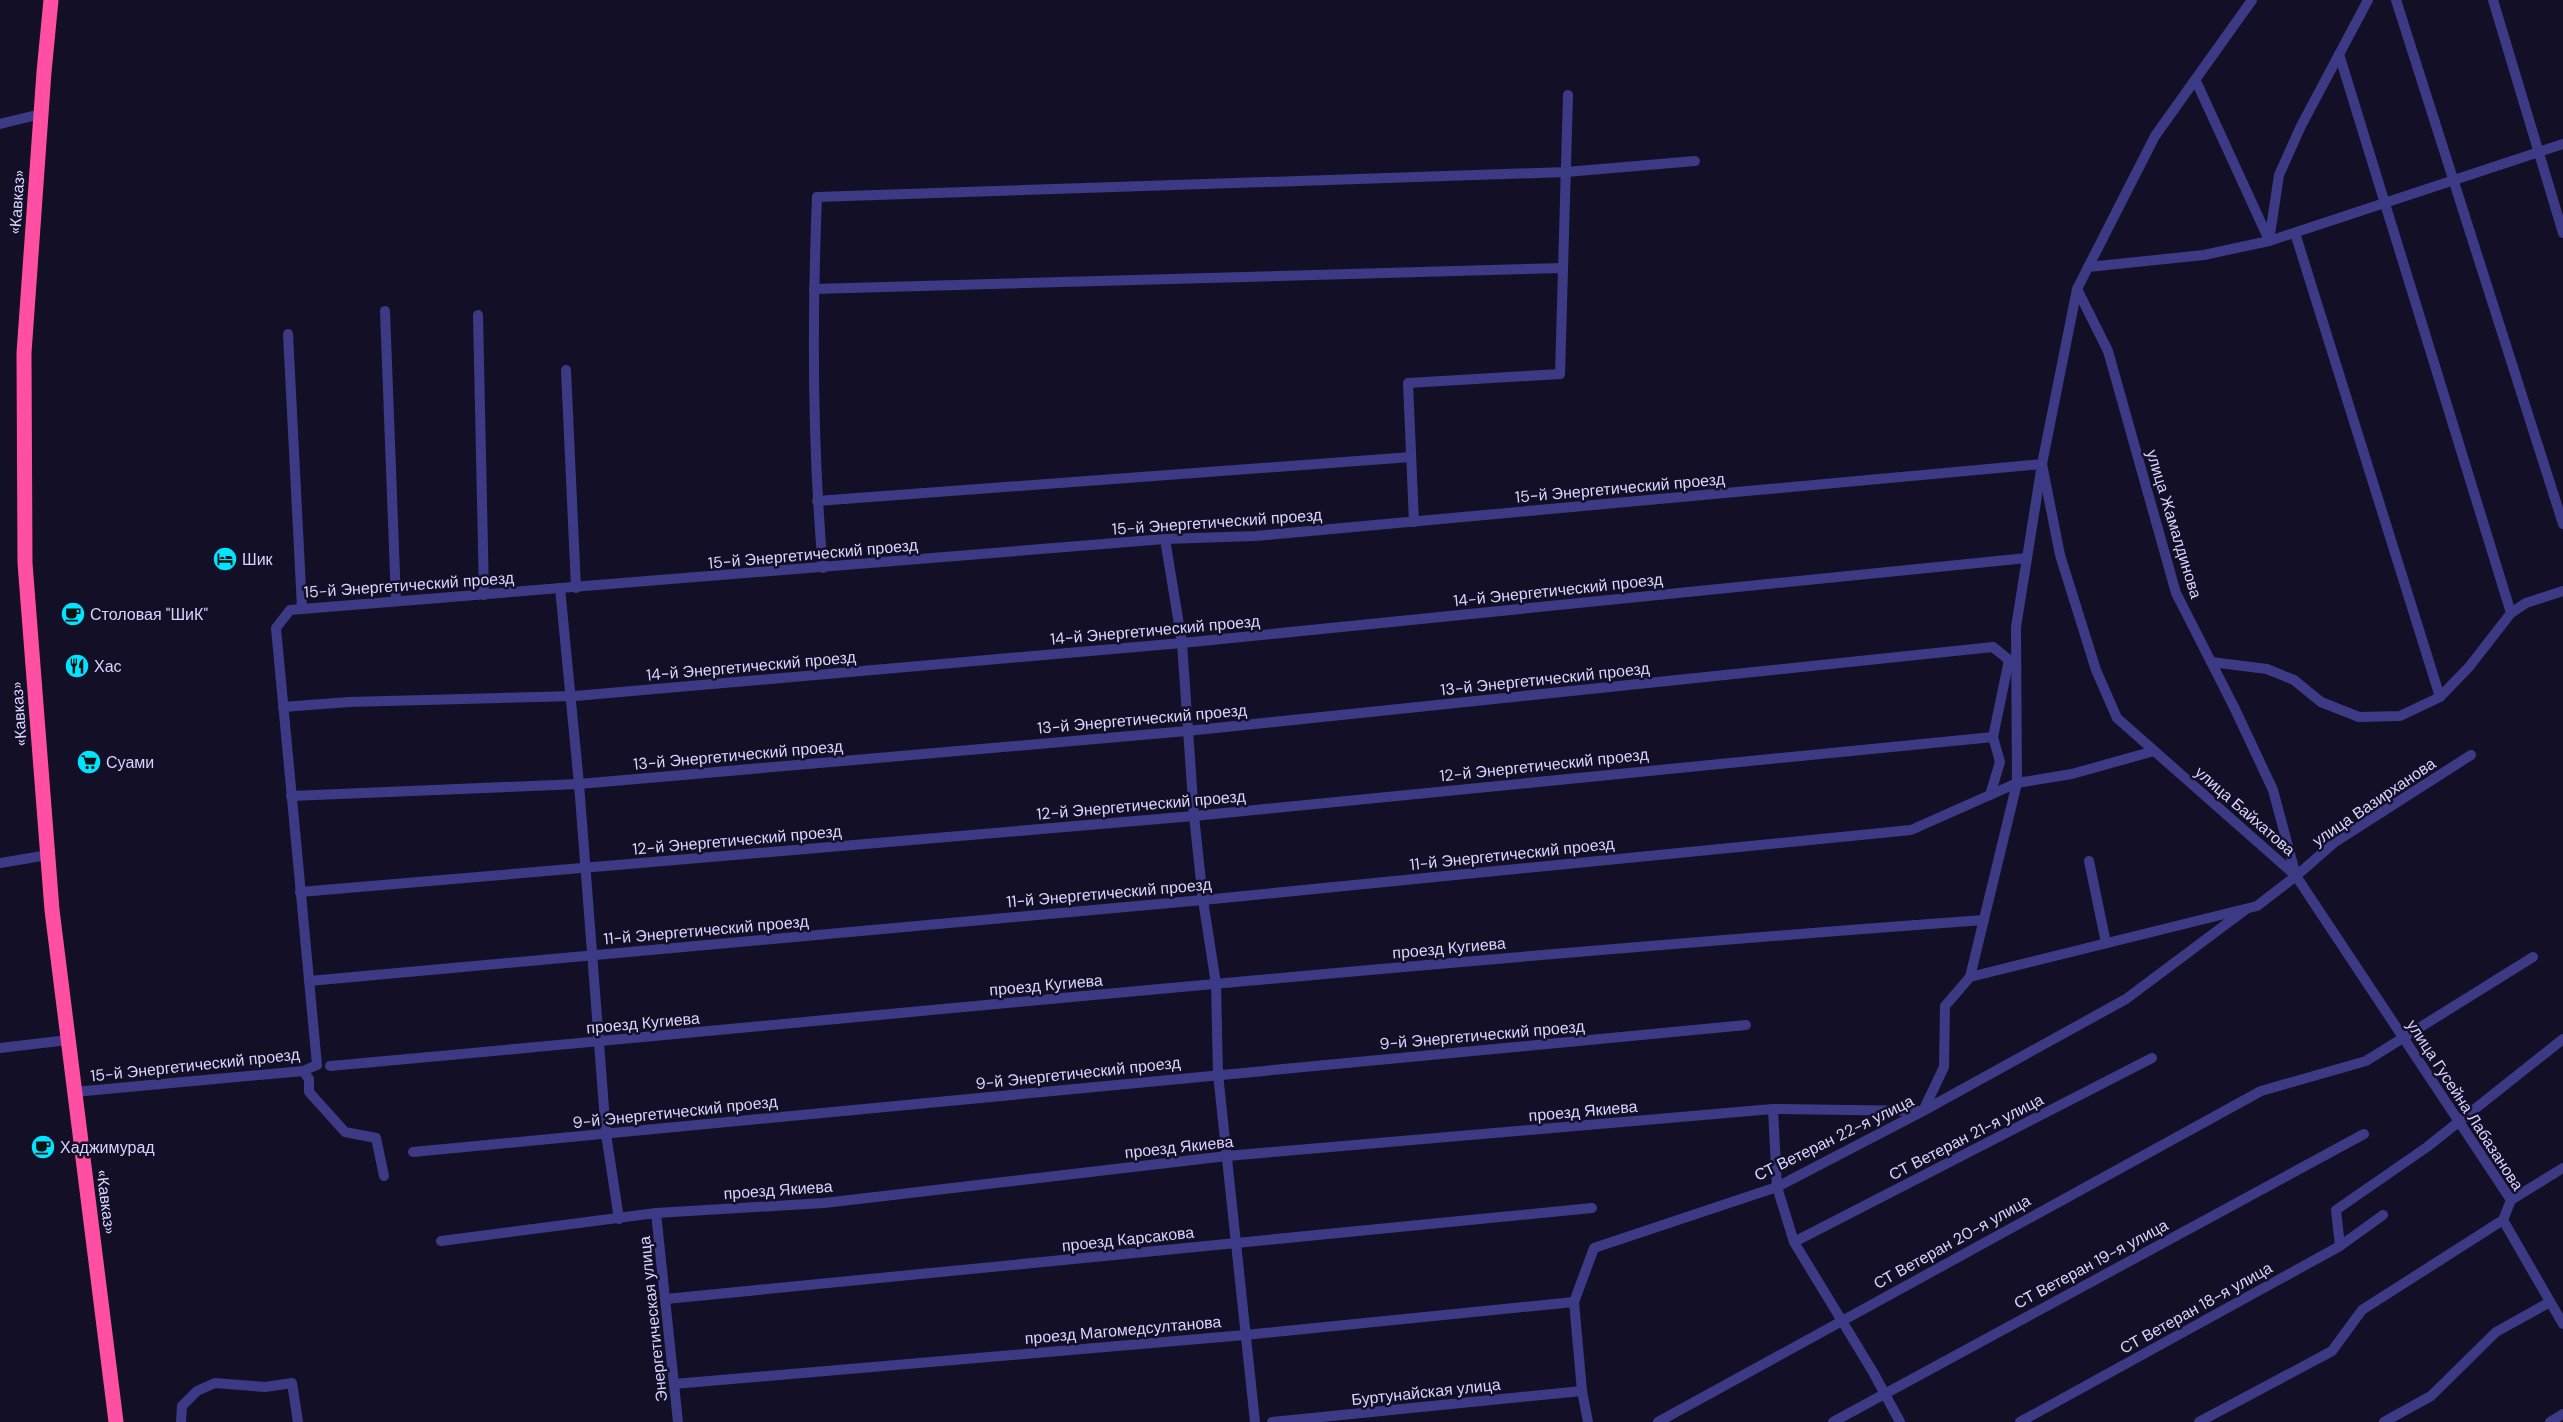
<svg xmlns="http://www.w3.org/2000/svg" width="2563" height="1422" font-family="'DM Sans',sans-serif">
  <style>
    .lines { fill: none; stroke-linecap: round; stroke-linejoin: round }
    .street { stroke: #3d3a85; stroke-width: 10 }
    .highway { stroke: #ff4fa3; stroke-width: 15 }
    .labels { text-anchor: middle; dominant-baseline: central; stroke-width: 5; stroke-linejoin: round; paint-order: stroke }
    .street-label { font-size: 16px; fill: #d9d4ff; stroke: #130f26 }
    .poi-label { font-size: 16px; fill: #d9d4ff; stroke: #130f26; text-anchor: start }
  </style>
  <rect width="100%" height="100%" fill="#130f26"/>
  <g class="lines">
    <g class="street">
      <path d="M2396,0L2563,524"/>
      <path d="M2493,0L2563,233"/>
      <path d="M2339,54L2511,613"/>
      <path d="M2196,81L2269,240"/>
      <path d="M0,124L41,114"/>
      <path d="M2295,233L2440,697"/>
      <path d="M2269,241L2279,175L2301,126L2368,0"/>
      <path d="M2088,267L2204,255L2269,241L2563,144"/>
      <path d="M814,289L1563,268"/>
      <path d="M2077,289L2108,351L2176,593L2234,707L2273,790L2296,876L2511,1200L2503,1220L2362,1310L2332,1351L2199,1422"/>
      <path d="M385,311L396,601"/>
      <path d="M478,315L484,595"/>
      <path d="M288,334L302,608"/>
      <path d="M566,370L576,588"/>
      <path d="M817,501L1411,457"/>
      <path d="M1414,522L1408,383L1560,374L1568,95"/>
      <path d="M1165,539L1182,643L1194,816L1203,900L1216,984L1218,1074L1255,1422"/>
      <path d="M823,568C812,445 812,320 817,197L1566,172L1695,161"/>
      <path d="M560,588L579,784L606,1134L619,1219"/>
      <path d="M2211,662L2267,669L2294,680L2321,702L2359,717L2400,716L2440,697L2469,667L2511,613L2526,603L2563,591"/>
      <path d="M283,707L349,702L575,696L1182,643L2027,558"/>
      <path d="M291,796L579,784L1187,731L1993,647L2009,660L1993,737L2000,762L1990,795"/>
      <path d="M2089,861L2106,943"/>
      <path d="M0,863L48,855"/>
      <path d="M2296,876L2335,842L2471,755"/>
      <path d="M300,892L1194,816L1993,737"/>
      <path d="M1970,977L2017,783L2016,627L2042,464L2077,289L2155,136L2252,0"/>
      <path d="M309,981L1203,900L1911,830L2017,783L2072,774L2154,751"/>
      <path d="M0,1048L68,1040"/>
      <path d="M330,1066C881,1016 1432,960 1984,920"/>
      <path d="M303,1071L309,1079V1092L345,1132L376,1138L384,1176"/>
      <path d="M74,1092L303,1071L317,1065L276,628L290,610L1165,539L1255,536L2042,464"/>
      <path d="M1773,1109L1777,1187L1794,1242L1873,1372L1900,1422"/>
      <path d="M413,1152L1746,1025"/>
      <path d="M2511,1200L2563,1168"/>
      <path d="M656,1213L678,1422"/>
      <path d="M2503,1220L2563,1324"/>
      <path d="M441,1241L656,1213L824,1203L1227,1156L1773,1109L1923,1111L1944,1067L1945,1006L1970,977L2257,906L2296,876L2117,718L2096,670L2060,555L2042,464"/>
      <path d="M1794,1242L2152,1058"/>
      <path d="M2340,1246L2336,1210L2427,1147L2563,1039"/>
      <path d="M666,1299L1592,1208"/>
      <path d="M674,1384L1245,1335L1574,1302"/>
      <path d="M181,1422L182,1406L197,1391L215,1383L265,1387L292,1383L298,1422"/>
      <path d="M1272,1422L1582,1391"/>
      <path d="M1588,1422L1582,1391L1574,1302L1594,1248L1777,1187L1923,1111L2126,999L2245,910"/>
      <path d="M1658,1422L2261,1091L2366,1061L2533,957"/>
      <path d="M1833,1422L2364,1134"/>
      <path d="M2020,1422L2340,1246L2383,1215"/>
      <path d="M2384,1422L2431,1396L2496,1332L2550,1302"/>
      <path d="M2550,1422L2563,1414"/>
    </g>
    <path class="highway" d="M51,0L44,72L24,353L25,563L52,910L116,1422"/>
  </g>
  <defs>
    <g id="hotel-disc" transform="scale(1.25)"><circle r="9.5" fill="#00e5ff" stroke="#130f26"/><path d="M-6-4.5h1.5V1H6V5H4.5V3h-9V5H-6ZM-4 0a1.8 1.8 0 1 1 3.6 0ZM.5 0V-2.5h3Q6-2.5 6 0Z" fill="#111"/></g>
    <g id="cafe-disc" transform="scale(1.25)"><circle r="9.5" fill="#00e5ff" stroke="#130f26"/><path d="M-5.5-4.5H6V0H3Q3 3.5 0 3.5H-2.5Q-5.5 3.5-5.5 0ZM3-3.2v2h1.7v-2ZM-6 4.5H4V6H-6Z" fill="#111"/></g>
    <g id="restaurant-disc" transform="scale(1.25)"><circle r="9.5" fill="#00e5ff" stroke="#130f26"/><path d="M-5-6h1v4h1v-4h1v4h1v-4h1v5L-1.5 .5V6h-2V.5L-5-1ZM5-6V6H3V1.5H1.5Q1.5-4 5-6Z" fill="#111"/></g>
    <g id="supermarket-disc" transform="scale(1.25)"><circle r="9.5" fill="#00e5ff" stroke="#130f26"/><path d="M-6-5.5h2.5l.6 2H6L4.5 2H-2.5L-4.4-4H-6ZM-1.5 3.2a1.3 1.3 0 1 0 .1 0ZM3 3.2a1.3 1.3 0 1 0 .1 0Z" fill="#111"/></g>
  </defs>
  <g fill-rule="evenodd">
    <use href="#hotel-disc" x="225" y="559"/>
    <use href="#cafe-disc" x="73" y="614"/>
    <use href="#restaurant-disc" x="77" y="666"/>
    <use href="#supermarket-disc" x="89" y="762"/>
    <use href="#cafe-disc" x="43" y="1147"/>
  </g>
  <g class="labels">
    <g class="street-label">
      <text transform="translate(17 202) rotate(-86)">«Кавказ»</text>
      <text transform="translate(1620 488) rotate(-5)">15-й Энергетический проезд</text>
      <text transform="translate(1217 522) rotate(-4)">15-й Энергетический проезд</text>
      <text transform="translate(2174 524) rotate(73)">улица Жамалдинова</text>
      <text transform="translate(813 554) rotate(-5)">15-й Энергетический проезд</text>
      <text transform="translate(409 585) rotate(-4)">15-й Энергетический проезд</text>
      <text transform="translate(1558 590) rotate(-6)">14-й Энергетический проезд</text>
      <text transform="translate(1155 630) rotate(-5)">14-й Энергетический проезд</text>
      <text transform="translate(751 666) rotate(-5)">14-й Энергетический проезд</text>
      <text transform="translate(1545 679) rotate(-6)">13-й Энергетический проезд</text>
      <text transform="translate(19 714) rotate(-94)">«Кавказ»</text>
      <text transform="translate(1142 719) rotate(-5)">13-й Энергетический проезд</text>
      <text transform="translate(738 755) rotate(-5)">13-й Энергетический проезд</text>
      <text transform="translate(1544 765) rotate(-6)">12-й Энергетический проезд</text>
      <text transform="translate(2374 802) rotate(-34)">улица Вазирханова</text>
      <text transform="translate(1141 805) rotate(-5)">12-й Энергетический проезд</text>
      <text transform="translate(2245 811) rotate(41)">улица Байхатова</text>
      <text transform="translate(737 840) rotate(-5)">12-й Энергетический проезд</text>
      <text transform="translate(1512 854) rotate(-6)">11-й Энергетический проезд</text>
      <text transform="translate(1109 893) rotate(-5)">11-й Энергетический проезд</text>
      <text transform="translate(706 930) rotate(-5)">11-й Энергетический проезд</text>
      <text transform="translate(1449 948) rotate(-5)">проезд Кугиева</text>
      <text transform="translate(1046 985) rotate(-5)">проезд Кугиева</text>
      <text transform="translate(643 1023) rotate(-5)">проезд Кугиева</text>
      <text transform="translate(1482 1035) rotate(-5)">9-й Энергетический проезд</text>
      <text transform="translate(195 1065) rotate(-6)">15-й Энергетический проезд</text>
      <text transform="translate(1078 1073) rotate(-6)">9-й Энергетический проезд</text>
      <text transform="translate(2465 1105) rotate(57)">улица Гусейна Лабазанова</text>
      <text transform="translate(1583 1111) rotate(-5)">проезд Якиева</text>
      <text transform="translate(675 1112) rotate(-6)">9-й Энергетический проезд</text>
      <text transform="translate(1966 1137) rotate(-27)">СТ Ветеран 21-я улица</text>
      <text transform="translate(1834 1138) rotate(-26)">СТ Ветеран 22-я улица</text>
      <text transform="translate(1179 1147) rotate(-6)">проезд Якиева</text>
      <text transform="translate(778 1190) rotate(-4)">проезд Якиева</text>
      <text transform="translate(106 1202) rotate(83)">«Кавказ»</text>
      <text transform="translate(1128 1239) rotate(-6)">проезд Карсакова</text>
      <text transform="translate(1952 1242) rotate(-29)">СТ Ветеран 20-я улица</text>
      <text transform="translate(2091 1264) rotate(-28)">СТ Ветеран 19-я улица</text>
      <text transform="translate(2196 1308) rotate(-29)">СТ Ветеран 18-я улица</text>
      <text transform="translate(653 1319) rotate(-96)">Энергетическая улица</text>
      <text transform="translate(1123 1330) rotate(-5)">проезд Магомедсултанова</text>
      <text transform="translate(1426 1392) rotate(-6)">Буртунайская улица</text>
    </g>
    <g class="poi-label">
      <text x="242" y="559">Шик</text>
      <text x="90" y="614">Столовая "ШиК"</text>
      <text x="94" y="666">Хас</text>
      <text x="106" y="762">Суами</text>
      <text x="60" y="1147">Хаджимурад</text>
    </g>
  </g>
</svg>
